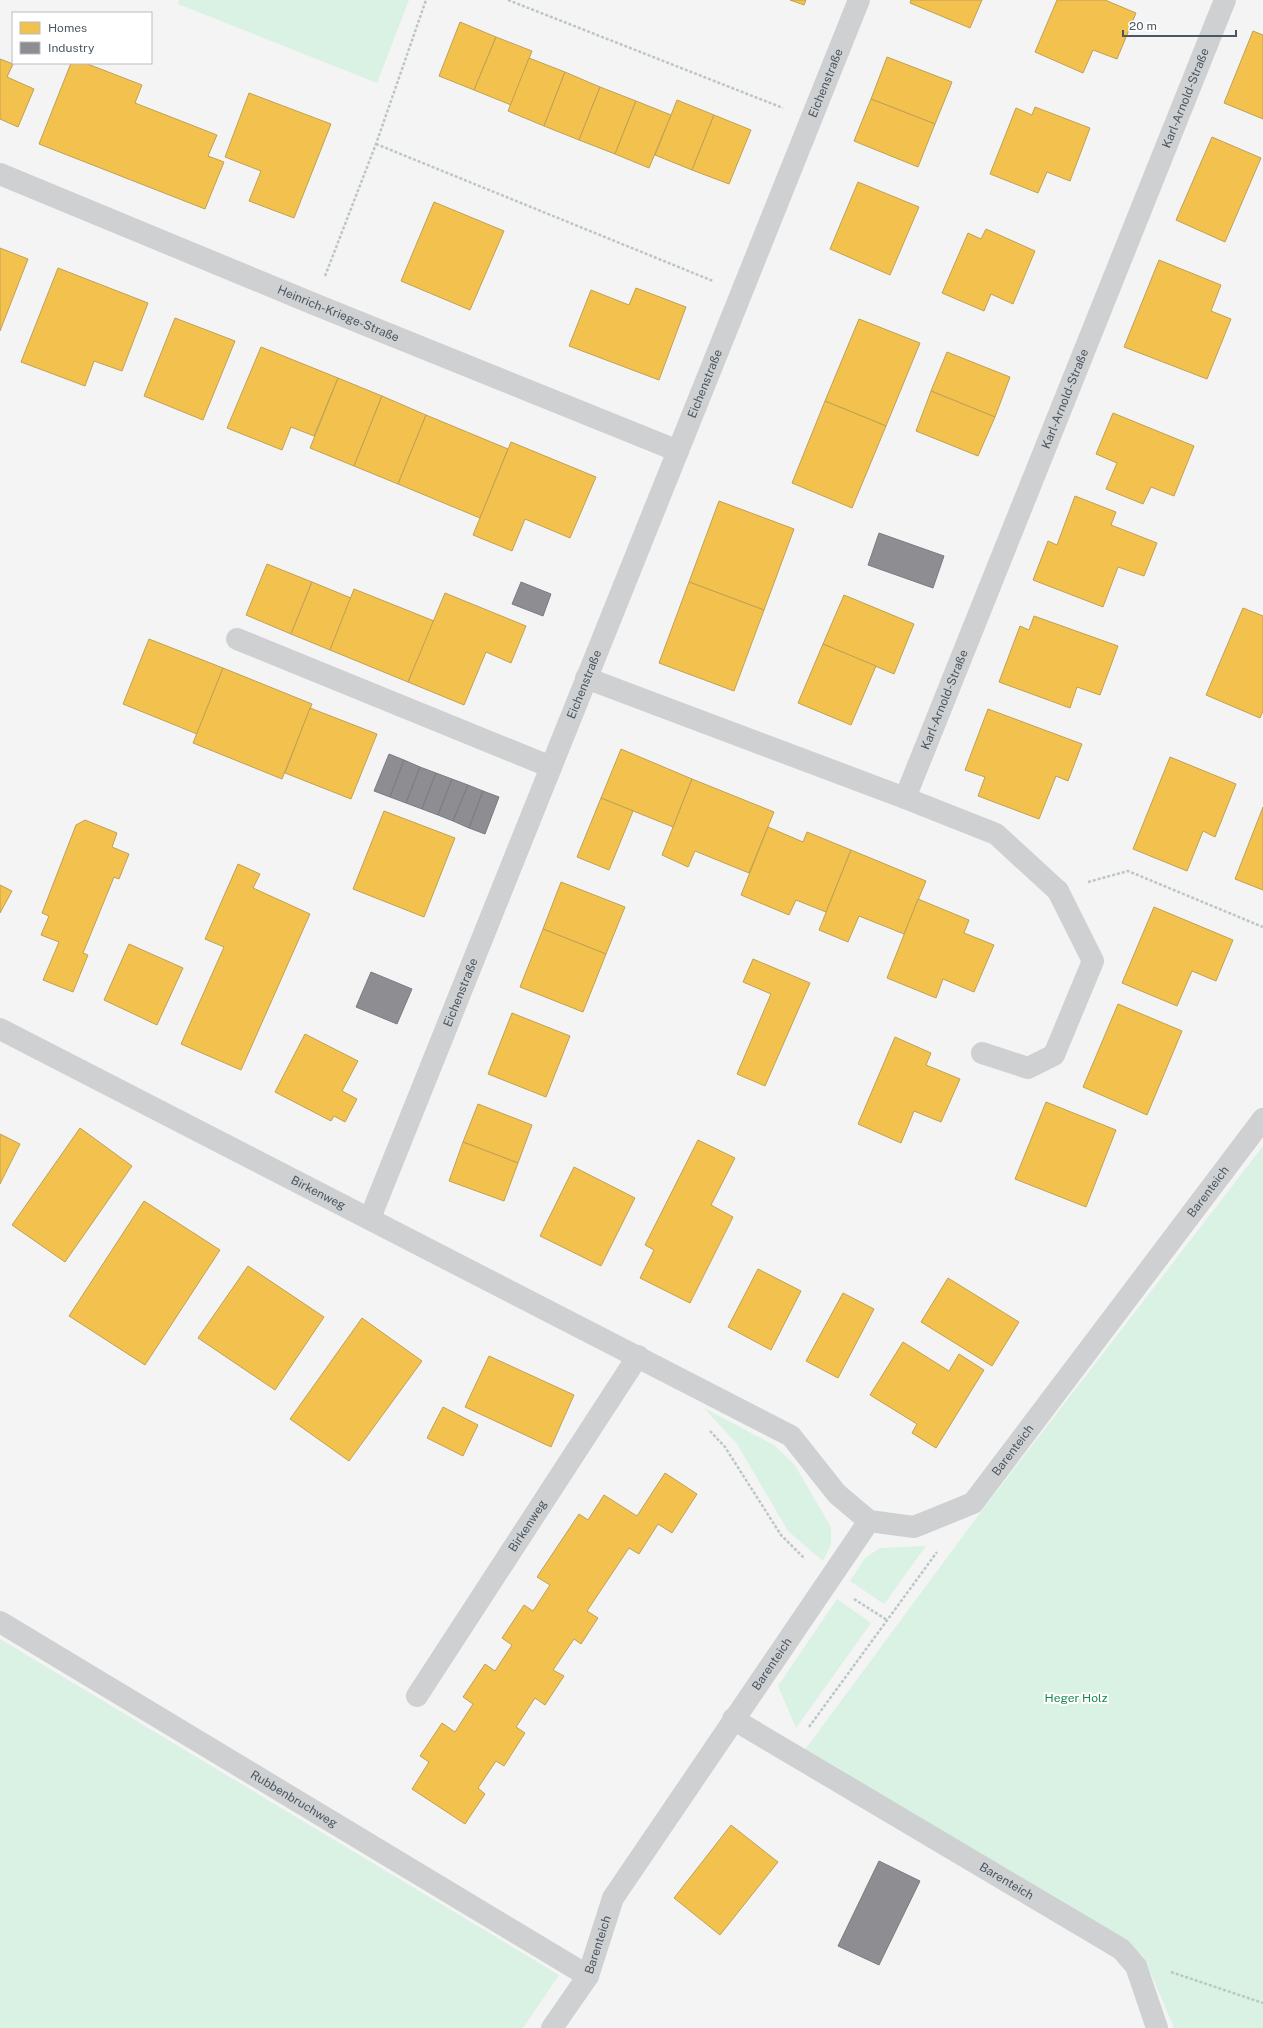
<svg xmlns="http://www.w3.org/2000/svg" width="1263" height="2028" font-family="'Public Sans',sans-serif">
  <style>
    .green { fill: #d9f2e3 }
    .homes { fill: #f2c14e; stroke: #c0a154 }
    .industry { fill: #8d8d92; stroke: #797c83 }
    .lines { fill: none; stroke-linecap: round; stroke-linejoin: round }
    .path { stroke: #bcc7c4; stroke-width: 2.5; stroke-dasharray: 3 2; stroke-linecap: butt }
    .service { stroke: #ced0d2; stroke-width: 22 }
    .minor { stroke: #ced0d2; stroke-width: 22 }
    .labels { text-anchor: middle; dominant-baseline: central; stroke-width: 4; stroke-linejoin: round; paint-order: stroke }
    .street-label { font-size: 12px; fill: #4a5661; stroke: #fff }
    .park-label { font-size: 12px; fill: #17864f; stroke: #fff }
  </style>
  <rect width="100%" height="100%" fill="#f4f4f4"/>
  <g class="green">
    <path d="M179,0H409L377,83L178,4Z"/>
    <path d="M1263,1146V2028H1174L1143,1955L801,1755L980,1513Z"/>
    <path d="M704,1408L774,1445L794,1464L831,1527V1545L823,1561L788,1531L737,1444Z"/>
    <path d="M926,1546L884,1604L850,1581L865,1558L880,1548Z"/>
    <path d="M837,1599L871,1623L796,1728L778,1686Z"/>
    <path d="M0,1639L559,1975L523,2028H0Z"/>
  </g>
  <g class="homes">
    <path d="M790,0H806L804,5Z"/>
    <path d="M911,0H982L970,28L910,3Z"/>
    <path d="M1057,0H1105L1136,13L1117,59L1093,50L1083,73L1035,52Z"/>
    <path d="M460,22L496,37L474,90L439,76Z"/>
    <path d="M1253,31L1263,35V119L1224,103Z"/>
    <path d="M496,37L532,51L511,105L474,90Z"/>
    <path d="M887,57L952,82L935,124L871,99Z"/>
    <path d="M529,58L565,72L544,126L508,111Z"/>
    <path d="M0,59L13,64L7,77L34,89L18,127L0,119Z"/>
    <path d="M71,63H85L142,85L135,103L217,135L208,156L224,162L205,209L39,144Z"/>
    <path d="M565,72L600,87L579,140L544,126Z"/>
    <path d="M600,87L636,101L615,154L579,140Z"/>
    <path d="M249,93L331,124L294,218L249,201L261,171L225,157Z"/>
    <path d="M871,99L935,124L918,167L854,141Z"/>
    <path d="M677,100L714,115L692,170L655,155Z"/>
    <path d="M636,101L671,115L649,168L615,154Z"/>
    <path d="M1035,107L1090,128L1070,181L1047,172L1038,193L990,174L1016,108L1032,115Z"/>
    <path d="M714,115L751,130L729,184L692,170Z"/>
    <path d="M1212,137L1261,158L1225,242L1176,220Z"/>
    <path d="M858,182L919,207L890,275L830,249Z"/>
    <path d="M434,202L504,231L470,310L401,281Z"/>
    <path d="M986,229L1035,251L1013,304L991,294L984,311L942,293L968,233L981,239Z"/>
    <path d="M0,248L28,259L0,331Z"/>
    <path d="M1159,260L1221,285L1211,311L1231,319L1207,379L1124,347Z"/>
    <path d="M58,268L148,303L122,371L94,361L85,386L21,362Z"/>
    <path d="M636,288L686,307L659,380L569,346L591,290L629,305Z"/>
    <path d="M175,318L235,341L203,420L144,396Z"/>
    <path d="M859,319L920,343L886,426L825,401Z"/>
    <path d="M261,347L338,378L314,436L291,427L282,450L227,428Z"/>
    <path d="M947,352L1010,377L995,417L931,391Z"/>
    <path d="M338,378L382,396L354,466L310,448Z"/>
    <path d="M931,391L995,417L978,456L916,431Z"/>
    <path d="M382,396L426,415L398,484L354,466Z"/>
    <path d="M825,401L886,426L852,508L792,483Z"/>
    <path d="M1113,413L1194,446L1174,496L1151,487L1143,504L1106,489L1117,463L1096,454Z"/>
    <path d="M426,415L508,449L480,518L398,484Z"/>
    <path d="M511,442L596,477L570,538L525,519L512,551L473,535Z"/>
    <path d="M1075,496L1116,512L1111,525L1157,543L1144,576L1118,567L1103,607L1033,580L1048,541L1057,545Z"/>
    <path d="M719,501L794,529L764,610L689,582Z"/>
    <path d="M267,564L312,582L291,634L246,615Z"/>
    <path d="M312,582L351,598L330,650L291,634Z"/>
    <path d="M689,582L764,610L734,691L659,663Z"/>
    <path d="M354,589L434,621L408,682L330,650Z"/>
    <path d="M445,593L526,626L511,663L486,652L464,705L408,682Z"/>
    <path d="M844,595L914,624L894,674L823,644Z"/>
    <path d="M1243,608L1263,616V711L1260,718L1206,695Z"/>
    <path d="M1034,616L1118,646L1100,695L1077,687L1070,708L999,682L1020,626L1029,630Z"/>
    <path d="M149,639L223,668L197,734L123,704Z"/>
    <path d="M823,644L876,666L851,725L798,703Z"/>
    <path d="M223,668L312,704L282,779L193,743Z"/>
    <path d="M310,708L377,734L351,799L285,773Z"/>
    <path d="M988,709L1082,744L1068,781L1056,776L1039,819L978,796L985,777L965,770Z"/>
    <path d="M621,749L692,779L673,827L601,798Z"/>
    <path d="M1170,757L1236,784L1215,837L1203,831L1187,871L1133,849Z"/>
    <path d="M692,779L774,812L749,873L695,851L688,867L662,855Z"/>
    <path d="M601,798L633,811L609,870L577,857Z"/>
    <path d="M1263,807V890L1235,879Z"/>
    <path d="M384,811L455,838L424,917L353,889Z"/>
    <path d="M85,820L117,833L112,847L129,854L119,879L114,877L83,953L88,955L73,992L43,980L59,942L41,935L49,916L42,913L76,825Z"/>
    <path d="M768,827L803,842L807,832L851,850L826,912L796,900L789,915L741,895Z"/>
    <path d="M851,850L926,881L904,934L859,916L848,942L819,930Z"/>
    <path d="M238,864L260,874L253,888L310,914L241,1070L181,1044L224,947L205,939Z"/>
    <path d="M561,882L625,907L606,954L543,929Z"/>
    <path d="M0,885L12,891L0,913Z"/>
    <path d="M918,899L969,920L964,933L994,945L974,992L943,979L936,998L887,978Z"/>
    <path d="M1154,907L1233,940L1216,981L1192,971L1177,1006L1122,983Z"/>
    <path d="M543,929L606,954L583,1012L520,987Z"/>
    <path d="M129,944L183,968L157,1025L104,1000Z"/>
    <path d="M753,959L810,983L765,1086L737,1074L771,994L743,982Z"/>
    <path d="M1118,1004L1182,1031L1147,1115L1083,1087Z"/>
    <path d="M512,1013L570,1036L546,1097L488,1074Z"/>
    <path d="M305,1034L358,1061L342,1091L357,1099L345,1122L334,1116L331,1121L275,1092Z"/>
    <path d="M895,1037L931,1053L926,1065L960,1079L941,1122L914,1111L901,1143L858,1124Z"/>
    <path d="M1046,1102L1116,1130L1086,1207L1015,1179Z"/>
    <path d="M478,1104L532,1125L518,1163L463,1142Z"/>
    <path d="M80,1128L132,1166L65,1262L12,1225Z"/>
    <path d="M0,1134L20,1144L0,1184Z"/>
    <path d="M698,1140L735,1158L711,1205L733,1217L690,1303L640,1278L654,1250L645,1245Z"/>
    <path d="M463,1142L518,1163L504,1201L449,1181Z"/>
    <path d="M574,1167L635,1198L601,1266L540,1236Z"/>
    <path d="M144,1201L220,1250L145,1365L69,1316Z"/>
    <path d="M248,1266L324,1317L275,1390L198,1338Z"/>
    <path d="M758,1269L801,1291L771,1350L728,1327Z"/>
    <path d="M948,1278L1019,1322L992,1366L921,1322Z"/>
    <path d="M843,1293L874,1309L838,1378L806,1361Z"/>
    <path d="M362,1318L422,1361L349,1461L290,1419Z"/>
    <path d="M903,1342L949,1371L959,1354L984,1370L936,1448L912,1433L917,1424L870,1395Z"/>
    <path d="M489,1356L574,1395L551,1447L465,1407Z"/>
    <path d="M443,1407L478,1425L463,1456L427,1438Z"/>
    <path d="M665,1473L697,1494L672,1533L658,1524L639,1554L629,1548L587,1611L598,1618L581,1644L574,1639L553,1670L564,1676L545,1705L535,1698L516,1727L525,1733L504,1766L496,1761L478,1788L485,1794L465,1824L412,1789L429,1762L420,1756L442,1723L455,1732L473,1704L463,1697L485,1664L495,1671L512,1645L502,1638L524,1605L533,1611L550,1585L537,1577L579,1514L588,1520L604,1495L637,1516Z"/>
    <path d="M731,1825L778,1862L720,1935L674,1898Z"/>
  </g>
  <g class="industry">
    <path d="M879,533L944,556L933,588L868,565Z"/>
    <path d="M521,582L551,594L543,616L512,604Z"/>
    <path d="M389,754L404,760L390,797L374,791Z"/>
    <path d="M404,760L420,767L406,803L390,797Z"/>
    <path d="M420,767L436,773L422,809L406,803Z"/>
    <path d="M436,773L452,779L438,815L422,809Z"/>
    <path d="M452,779L468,785L453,821L438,815Z"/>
    <path d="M468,785L483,791L469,828L453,821Z"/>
    <path d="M483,791L499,797L485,834L469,828Z"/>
    <path d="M371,972L412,989L397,1024L356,1007Z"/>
    <path d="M879,1861L920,1881L879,1965L838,1946Z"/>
  </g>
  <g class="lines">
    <g class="path">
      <path d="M508,0L783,108"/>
      <path d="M376,144L713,281"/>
      <path d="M325,276L376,144L426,0"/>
      <path d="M1088,882L1128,871L1263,927"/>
      <path d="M710,1431L725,1447L781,1535L805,1559"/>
      <path d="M854,1599L887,1620"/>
      <path d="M809,1727L937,1552"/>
      <path d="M1171,1972L1263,2003"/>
    </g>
    <g class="service">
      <path d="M237,639L551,767"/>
      <path d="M982,1053L1028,1068L1054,1055L1093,961L1058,891"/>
      <path id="s1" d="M417,1696L638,1356"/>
      <path id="s2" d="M733,1719L1121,1949L1136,1966L1157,2028"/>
    </g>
    <g class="minor">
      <path id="s3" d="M0,174L314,304L678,451"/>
      <path d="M586,678L905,798L996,834L1058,891"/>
      <path id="s4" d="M905,798L1225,0"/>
      <path id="s5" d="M0,1029L791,1436L837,1494L869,1521"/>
      <path id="s6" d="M370,1218L859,0"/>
      <path id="s7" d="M0,1622L588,1976"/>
      <path id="s8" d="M552,2028L588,1976L613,1898L869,1521L914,1527L973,1503L1263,1119"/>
    </g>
  </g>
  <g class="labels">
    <g class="street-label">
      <text stroke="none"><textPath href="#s6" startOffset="1223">Eichenstraße</textPath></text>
      <text stroke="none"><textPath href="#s4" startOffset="754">Karl-Arnold-Straße</textPath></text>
      <text stroke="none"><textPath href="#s3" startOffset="366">Heinrich-Kriege-Straße</textPath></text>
      <text stroke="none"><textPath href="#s6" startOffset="899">Eichenstraße</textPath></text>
      <text stroke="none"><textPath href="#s4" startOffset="430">Karl-Arnold-Straße</textPath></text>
      <text stroke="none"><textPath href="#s6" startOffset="575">Eichenstraße</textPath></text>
      <text stroke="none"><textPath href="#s4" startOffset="106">Karl-Arnold-Straße</textPath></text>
      <text stroke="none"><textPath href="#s6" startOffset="243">Eichenstraße</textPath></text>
      <text stroke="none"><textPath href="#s5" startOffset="358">Birkenweg</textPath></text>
      <text stroke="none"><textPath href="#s8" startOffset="1100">Barenteich</textPath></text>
      <text stroke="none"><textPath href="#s8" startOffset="776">Barenteich</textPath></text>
      <text stroke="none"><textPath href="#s1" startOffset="203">Birkenweg</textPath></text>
      <text stroke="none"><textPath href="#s8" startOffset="428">Barenteich</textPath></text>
      <text stroke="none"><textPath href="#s7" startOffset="343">Rubbenbruchweg</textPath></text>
      <text stroke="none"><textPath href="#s2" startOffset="318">Barenteich</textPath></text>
      <text stroke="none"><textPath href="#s8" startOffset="96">Barenteich</textPath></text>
    </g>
    <g class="park-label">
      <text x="1076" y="1698">Heger Holz</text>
    </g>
  </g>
  <rect x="12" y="12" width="140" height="52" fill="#ffffff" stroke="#b7bbc0"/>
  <rect x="20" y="22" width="20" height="12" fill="#f2c14e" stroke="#b7bbc0"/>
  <text x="48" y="32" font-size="12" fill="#4a5661">Homes</text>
  <rect x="20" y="42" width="20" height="12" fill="#8d8d92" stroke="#b7bbc0"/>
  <text x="48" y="52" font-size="12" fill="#4a5661">Industry</text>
  <path d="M1123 30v6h113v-6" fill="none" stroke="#4a5661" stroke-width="2"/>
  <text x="1129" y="30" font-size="12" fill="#4a5661" stroke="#ffffff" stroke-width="3" paint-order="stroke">20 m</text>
</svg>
